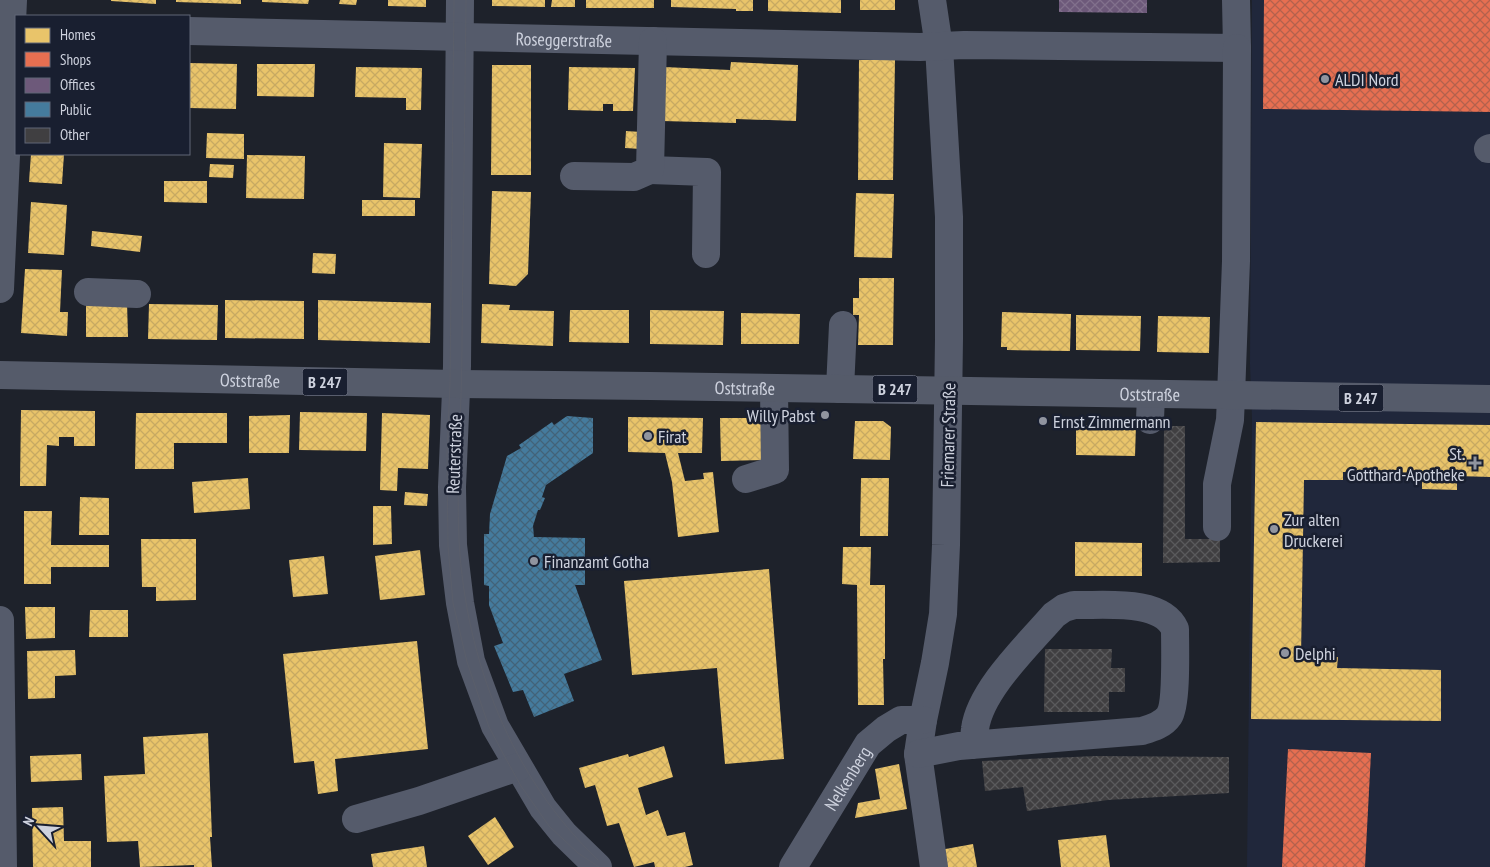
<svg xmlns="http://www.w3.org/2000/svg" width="1490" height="867" font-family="'PT Sans Narrow',sans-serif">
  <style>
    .built { fill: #20273b }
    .homes { fill: url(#homes-cross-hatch) }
    .shops { fill: url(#shops-cross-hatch) }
    .offices { fill: url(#offices-cross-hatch) }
    .public { fill: url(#public-cross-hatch) }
    .building { fill: url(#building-cross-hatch) }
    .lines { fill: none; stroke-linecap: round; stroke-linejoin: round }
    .minor { stroke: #555b6b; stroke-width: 28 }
    .major { stroke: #555b6a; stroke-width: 28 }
    .tram { stroke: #5a5e6a; stroke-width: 1 }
    .poi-dot { fill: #90949f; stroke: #191f30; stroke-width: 2 }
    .labels { text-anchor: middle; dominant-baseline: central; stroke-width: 5; stroke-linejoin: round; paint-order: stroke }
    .shield { fill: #191f30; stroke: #989caa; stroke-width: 1 }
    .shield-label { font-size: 16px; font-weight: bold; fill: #ced2de }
    .street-label { font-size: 18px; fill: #ced2de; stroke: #191f30 }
    .poi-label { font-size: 18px; fill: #ced2de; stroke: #191f30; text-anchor: start }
  </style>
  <defs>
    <pattern id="homes-cross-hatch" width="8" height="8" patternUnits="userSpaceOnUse" patternTransform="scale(1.25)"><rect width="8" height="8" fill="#e9c46a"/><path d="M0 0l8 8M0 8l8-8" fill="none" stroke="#c7a962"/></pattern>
    <pattern id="shops-cross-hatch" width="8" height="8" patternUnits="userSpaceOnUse" patternTransform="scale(1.25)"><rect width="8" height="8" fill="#e76f51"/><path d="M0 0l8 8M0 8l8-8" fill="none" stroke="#b4614d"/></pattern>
    <pattern id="offices-cross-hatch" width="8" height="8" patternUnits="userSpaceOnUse" patternTransform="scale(1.25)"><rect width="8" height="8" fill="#6d597a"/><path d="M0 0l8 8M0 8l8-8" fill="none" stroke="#81708c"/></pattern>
    <pattern id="public-cross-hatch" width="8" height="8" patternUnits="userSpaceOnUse" patternTransform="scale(1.25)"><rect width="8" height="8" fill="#457b9d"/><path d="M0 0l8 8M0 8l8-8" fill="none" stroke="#426379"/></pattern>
    <pattern id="building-cross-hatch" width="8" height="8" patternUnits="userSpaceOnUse" patternTransform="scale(1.25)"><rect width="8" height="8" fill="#403f41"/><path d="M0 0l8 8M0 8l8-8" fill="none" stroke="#5a5a5c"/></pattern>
  </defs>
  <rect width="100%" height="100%" fill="#1e222b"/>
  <path class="built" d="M1252,0H1490V867H1247L1252,418L1250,364Z"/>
  <g class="homes">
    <path d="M111,0H156V4L111,1Z"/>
    <path d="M176,0H241V4L176,2Z"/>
    <path d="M262,0H309L308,4L262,2Z"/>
    <path d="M340,0H357L356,5L339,4Z"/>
    <path d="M388,0H426V7L388,6Z"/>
    <path d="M492,0H545V7L492,6Z"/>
    <path d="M552,0H575V7H551Z"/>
    <rect x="586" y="0" width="68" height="8"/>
    <path d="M671,0H753V11H736V9L671,7Z"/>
    <path d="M768,0H841V13L768,11Z"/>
    <rect x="860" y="0" width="35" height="10"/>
    <path d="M859,60H895L893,180H858Z"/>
    <path d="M731,62L798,65L796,121L736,119V123L662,121L664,67L730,70Z"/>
    <path d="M189,63L237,64L236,109L189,108Z"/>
    <path d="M257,64H315L314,97L257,96Z"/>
    <path d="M492,65H531V175H491Z"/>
    <path d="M356,67L422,68L421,110H406V98L355,97Z"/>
    <path d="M569,67L635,68L633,111H613V104H603V111L568,110Z"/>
    <path d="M626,131L641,132V149L625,148Z"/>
    <path d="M207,133L244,134V159L206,158Z"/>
    <path d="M384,143L422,144L420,198L383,197Z"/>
    <path d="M31,154H64L62,184L29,182Z"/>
    <path d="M247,155L305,156L304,199L246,198Z"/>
    <path d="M210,164L234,165L233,178L209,177Z"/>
    <path d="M164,181H207V203L164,202Z"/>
    <path d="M492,191L531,192L528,274L516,286L489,284Z"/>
    <path d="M856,193L894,194L892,258L854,257Z"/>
    <rect x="362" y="200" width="53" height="16"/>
    <path d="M31,202L67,205L64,255L28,253Z"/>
    <path d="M92,231L142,236L140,252L91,246Z"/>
    <path d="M313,253L336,254L335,274L312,273Z"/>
    <path d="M25,269L62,270L60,312H68L67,336L21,333Z"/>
    <path d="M859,278H894L893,345H858L859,315H853V298H859Z"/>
    <path d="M225,300L304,301V339L225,338Z"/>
    <path d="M318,300L431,303L430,343L318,340Z"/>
    <path d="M127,302L128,337H86V303Z"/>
    <path d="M149,304L218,305L217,340L148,339Z"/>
    <path d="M482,304L510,305L509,310L554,311L553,346L481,343Z"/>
    <path d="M570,310H629V343L569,342Z"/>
    <path d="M650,310L724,311L723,345L650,344Z"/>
    <path d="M1002,312L1071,314L1070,351L1007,350V347H1001Z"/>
    <path d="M741,313L800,314L799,344H741Z"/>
    <path d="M1076,315L1141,316L1140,351L1076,350Z"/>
    <path d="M1158,316L1210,317L1209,353L1157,352Z"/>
    <path d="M21,410L95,411V446H74V437H59V446L47,445L46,486H20Z"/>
    <path d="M300,412L367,413L366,451L299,450Z"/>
    <path d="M136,413H227V443H174V469H135Z"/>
    <path d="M382,413L430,415L428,469L398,468L397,491L380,490Z"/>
    <path d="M290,415L289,453H249V416Z"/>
    <path d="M628,417L703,418L702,453H678L685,481L704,479L703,473L713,472L719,532L678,537L672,482L665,453L628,452Z"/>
    <path d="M720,418H768L769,460L721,461Z"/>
    <path d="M855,421H883L891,427L890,460L853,459Z"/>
    <path d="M1256,422L1490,425V477L1457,476V490L1422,489V473L1343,472V480H1304L1301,657H1338L1337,668L1441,670V721L1251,719Z"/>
    <path d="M1076,425H1136L1135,456L1076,455Z"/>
    <path d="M248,478L250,509L194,513L192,482Z"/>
    <path d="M861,478H889L888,536H860Z"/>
    <path d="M405,492L428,494L427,506L404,505Z"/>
    <path d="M80,497L109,498V535H79Z"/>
    <path d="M373,506H391L392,544L373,545Z"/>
    <path d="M24,511H52L51,545H109V567H51V584H24Z"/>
    <path d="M141,539H196V600L156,601V587H142Z"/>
    <path d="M1075,542L1142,543V576H1075Z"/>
    <path d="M843,547H871L870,585H885V659H883L884,705H858L857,585L842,584Z"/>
    <path d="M420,550L425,595L380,600L375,556Z"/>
    <path d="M324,556L328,594L293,597L289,560Z"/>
    <path d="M769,569L784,759L725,764L717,668L632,675L624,581Z"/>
    <path d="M25,607H55V638L26,639Z"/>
    <path d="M90,610H128V637H89Z"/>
    <path d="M417,641L428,749L335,759L338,791L318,794L314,761L294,763L283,654Z"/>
    <path d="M75,650L76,675L55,676V698L28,699L27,651Z"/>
    <path d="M208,733L212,837H210L212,867H194V865L140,867L138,841L107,842L104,776L145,774L143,737Z"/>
    <path d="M664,746L673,777L638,788L646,815L658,810L667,836L685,832L693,865L685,867H655L654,862L634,867L619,823L607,826L595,785L585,788L579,768L628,754L629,757Z"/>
    <path d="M81,754L82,780L31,782L30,756Z"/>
    <path d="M899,764L907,809L855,818L858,803L880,799L875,769Z"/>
    <path d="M63,807L64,841H91V867H33L32,808Z"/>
    <path d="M495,817L514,847L488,865L468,836Z"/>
    <path d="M1106,835L1110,867H1061L1058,840Z"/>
    <path d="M973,844L977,867H943L940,850Z"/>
    <path d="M424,846L427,867H373L371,854Z"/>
  </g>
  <g class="shops">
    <path d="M1264,0H1490V112L1263,109Z"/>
    <path d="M1288,749L1371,753L1365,867H1282Z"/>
  </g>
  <path class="offices" d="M1059,0H1147V13L1059,12Z"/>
  <path class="public" d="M567,416L593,418V453L546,485L542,497L545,498L540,510H538L533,526L534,537L585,538V585H575L602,660L564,674L574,701L534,717L523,690L513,692L494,646L503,643L489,605V586L484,585V534H489L490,514L507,456L521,448L519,445L552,422L554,425Z"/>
  <g class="building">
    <path d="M1164,426H1185V539H1220V562L1163,563Z"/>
    <path d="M1045,649H1112L1111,668H1125V692H1109V712H1044Z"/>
    <path d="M1096,756L1229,757V793L1108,800L1027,811L1023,787L985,791L982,761Z"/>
  </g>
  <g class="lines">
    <g class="minor">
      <path d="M460,0L457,366L452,487L453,545L460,603L471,661L495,726L543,808L564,834L598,867"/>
      <path d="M932,0L939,47L949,217V339L946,545L943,614L935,663L923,720L918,754L934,867"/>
      <path id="s1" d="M189,31L920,47L964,45L1237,48L1236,0"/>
      <path d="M1488,149L1490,148"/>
      <path d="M650,170L707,172L706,254"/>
      <path d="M574,176L634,177L650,170L653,41"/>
      <path d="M88,292L137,294"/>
      <path d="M840,389L843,325"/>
      <path d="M1150,420L1151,394"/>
      <path d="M746,479L775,470L774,388"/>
      <path d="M1217,527V484L1230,420L1231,396L1236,261L1237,48"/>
      <path d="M0,620L3,867"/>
      <path d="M918,754L959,746L1142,731C1152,728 1163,725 1169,716C1177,704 1175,646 1175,629C1161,598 1102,606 1074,605L1064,608L1054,615C1029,644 980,690 975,729C974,734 975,740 974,745"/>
      <path d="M356,819L419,801L518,767"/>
      <path id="s2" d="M793,867L868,744L886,729L901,720H923"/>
    </g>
    <g class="major">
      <path d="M0,289L13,0"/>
      <path id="s3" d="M0,375L456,384L650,386L1490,399"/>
    </g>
    <g class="tram">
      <path d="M454,0L450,384L447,455L448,546L453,603L467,662L489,727L506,759L521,786L549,826L578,853L599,867"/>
      <path d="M466,0C465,114 463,229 462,343C462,409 456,475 459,541C466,661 511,777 598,860"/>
    </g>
  </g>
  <g class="poi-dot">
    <circle cx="1325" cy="79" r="5"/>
    <circle cx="825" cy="415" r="5"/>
    <circle cx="1043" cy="421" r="5"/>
    <circle cx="648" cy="436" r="5"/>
    <path d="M1472.5 455.5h5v5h5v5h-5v5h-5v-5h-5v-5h5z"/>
    <circle cx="1274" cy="529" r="5"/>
    <circle cx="534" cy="561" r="5"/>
    <circle cx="1285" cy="653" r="5"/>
  </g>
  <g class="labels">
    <g class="shield">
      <rect x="302.5" y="368.5" width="45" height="27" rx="4"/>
      <rect x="872.5" y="375.5" width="45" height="27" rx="4"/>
      <rect x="1338.5" y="384.5" width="45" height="27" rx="4"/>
    </g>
    <g class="shield-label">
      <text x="325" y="382">B 247</text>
      <text x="895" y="389">B 247</text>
      <text x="1361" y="398">B 247</text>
    </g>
    <g class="street-label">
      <text stroke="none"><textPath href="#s1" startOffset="375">Roseggerstraße</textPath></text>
      <text stroke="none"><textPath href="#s3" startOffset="250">Oststraße</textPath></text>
      <text stroke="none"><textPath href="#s3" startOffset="745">Oststraße</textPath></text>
      <text stroke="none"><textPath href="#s3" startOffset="1150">Oststraße</textPath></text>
      <text transform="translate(948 435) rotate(-89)">Friemarer Straße</text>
      <text transform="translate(454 454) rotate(-88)">Reuterstraße</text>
      <text stroke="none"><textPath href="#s2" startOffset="104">Nelkenberg</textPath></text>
    </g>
    <g class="poi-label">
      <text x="1335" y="79">ALDI Nord</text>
      <text x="815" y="415" text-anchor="end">Willy Pabst</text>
      <text x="1053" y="421">Ernst Zimmermann</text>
      <text x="658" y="436">Firat</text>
      <text x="1465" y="453" text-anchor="end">St.<tspan x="1465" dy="21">Gotthard-Apotheke</tspan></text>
      <text x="1284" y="519">Zur alten<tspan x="1284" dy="21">Druckerei</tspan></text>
      <text x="544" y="561">Finanzamt Gotha</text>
      <text x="1295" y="653">Delphi</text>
    </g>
  </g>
  <rect x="15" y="15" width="175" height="140" fill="#191f30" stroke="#616776"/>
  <rect x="25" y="28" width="25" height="15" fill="#e9c46a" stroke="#616776"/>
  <text x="60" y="40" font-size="15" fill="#ced2de">Homes</text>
  <rect x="25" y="52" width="25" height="15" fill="#e76f51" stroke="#616776"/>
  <text x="60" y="65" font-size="15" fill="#ced2de">Shops</text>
  <rect x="25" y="78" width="25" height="15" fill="#6d597a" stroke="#616776"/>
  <text x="60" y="90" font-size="15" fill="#ced2de">Offices</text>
  <rect x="25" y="102" width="25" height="15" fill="#457b9d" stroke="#616776"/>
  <text x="60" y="115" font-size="15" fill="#ced2de">Public</text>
  <rect x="25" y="128" width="25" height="15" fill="#403f41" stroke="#616776"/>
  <text x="60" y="140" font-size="15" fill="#ced2de">Other</text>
  <g transform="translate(40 827) rotate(296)" stroke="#191f30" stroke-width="4" paint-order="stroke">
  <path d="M0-4L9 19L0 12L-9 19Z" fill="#ced2de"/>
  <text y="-8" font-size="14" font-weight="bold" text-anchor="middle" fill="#ced2de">N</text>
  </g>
</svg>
